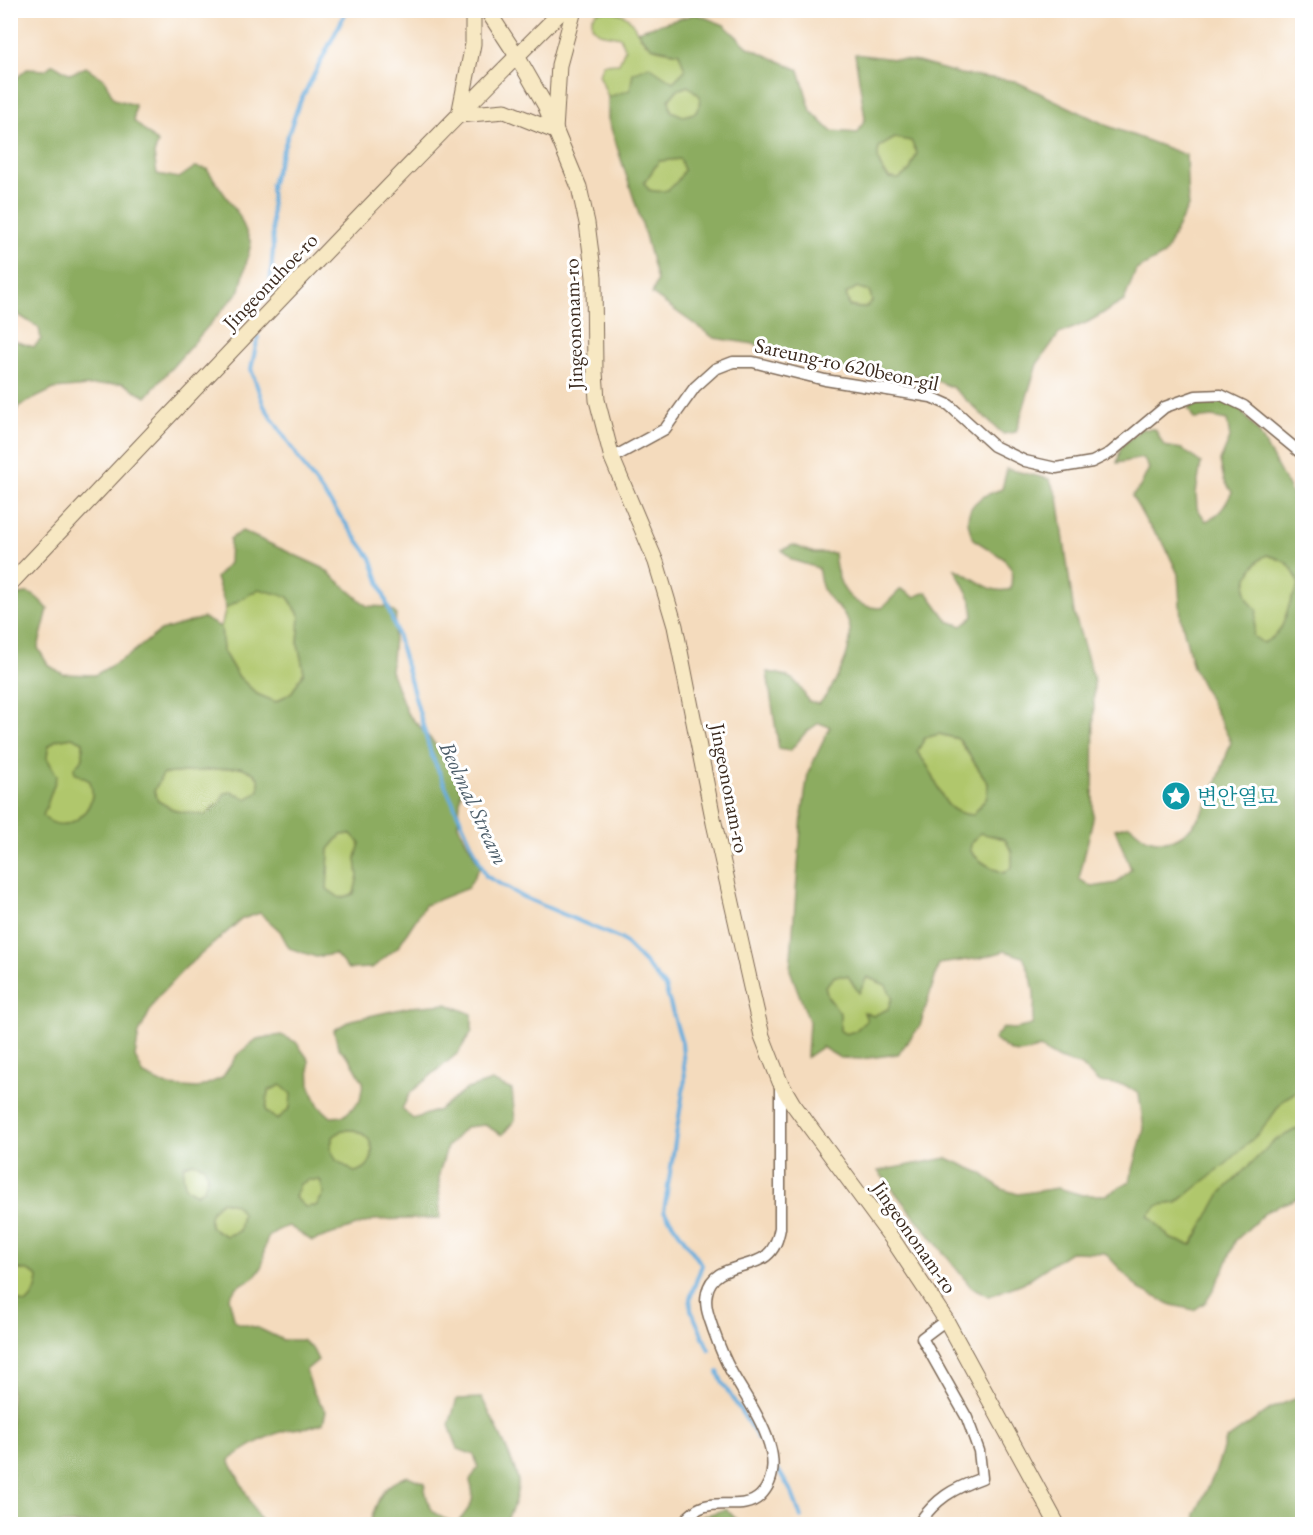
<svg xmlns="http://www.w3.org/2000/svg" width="1313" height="1535" font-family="'EB Garamond','Noto Serif KR',serif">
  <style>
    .green { fill: #b0c76c; stroke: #767845; stroke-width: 1.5 }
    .forest { fill: #8cac60; stroke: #646b3f; stroke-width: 1.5; fill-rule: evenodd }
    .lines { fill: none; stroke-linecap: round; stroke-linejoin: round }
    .stream { stroke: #67addd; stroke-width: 4 }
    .street-casing { stroke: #7c6856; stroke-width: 13 }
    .secondary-casing { stroke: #7c6856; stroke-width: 17 }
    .street { stroke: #fff; stroke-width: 10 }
    .secondary { stroke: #f7e8c3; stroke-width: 15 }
    .labels { text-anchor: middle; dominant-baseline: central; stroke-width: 6; stroke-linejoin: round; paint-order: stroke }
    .street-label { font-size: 21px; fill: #3b2a1e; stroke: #fff }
    .culture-label { font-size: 21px; fill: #0d838f; stroke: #fff; text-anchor: start }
    .water-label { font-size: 22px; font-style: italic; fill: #4d5e6a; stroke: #fff }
  </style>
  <rect width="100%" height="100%" fill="#fff"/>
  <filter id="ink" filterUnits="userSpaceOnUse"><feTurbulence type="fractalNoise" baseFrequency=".0167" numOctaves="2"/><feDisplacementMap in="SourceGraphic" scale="12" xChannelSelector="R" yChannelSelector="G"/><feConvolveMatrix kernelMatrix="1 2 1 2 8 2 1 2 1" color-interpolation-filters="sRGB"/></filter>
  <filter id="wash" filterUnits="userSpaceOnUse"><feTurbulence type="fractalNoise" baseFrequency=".008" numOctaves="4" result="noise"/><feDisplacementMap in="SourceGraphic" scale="24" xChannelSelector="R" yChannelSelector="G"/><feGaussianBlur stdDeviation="1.35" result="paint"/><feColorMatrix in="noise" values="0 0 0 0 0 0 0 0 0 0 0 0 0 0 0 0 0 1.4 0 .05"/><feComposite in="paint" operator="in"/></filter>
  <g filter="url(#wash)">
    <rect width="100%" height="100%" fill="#f4dbbd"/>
    <g class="green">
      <path d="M603,11C640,11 629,32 650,46C657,51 671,51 679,53L686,70L673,82L608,97L599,74L603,64L619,63L625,49L620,37L599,33L592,26V18L597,12Z"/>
      <path d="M688,86L700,96L699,108L695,113L683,116L671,111L669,100L677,90Z"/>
      <path d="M895,138L911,140L917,153L910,170L899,179L890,178C880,168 876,161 879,147Z"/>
      <path d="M681,159L684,170C675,187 668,195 649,190L644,183L659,161Z"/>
      <path d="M857,287L870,292L872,301C866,310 859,308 850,306L846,294Z"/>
      <path d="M1267,555C1288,561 1292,564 1299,585C1296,592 1291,599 1289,606C1282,626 1283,633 1263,643L1253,636L1257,610C1252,605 1247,600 1246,593C1244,579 1255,560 1267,555Z"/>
      <path d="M259,588L288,597L300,616L298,644L304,672L292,692L275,702L257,694L237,675L223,651L221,627L226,608Z"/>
      <path d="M939,734L958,739L988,783L987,797L973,815C941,813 942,790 928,767C925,762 920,757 917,752L925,738Z"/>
      <path d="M72,737L83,742V758L74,768L91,781C91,786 93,792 92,796C88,819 61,835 43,816L57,776L47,758L48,747L56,740Z"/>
      <path d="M241,767L254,773L259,780V791L247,799L232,792L205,815L176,811L158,801L154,791L163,774Z"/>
      <path d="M980,832L1005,839L1012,853L1013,867L1004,873C992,869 977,860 970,850L971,844Z"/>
      <path d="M351,834L360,843L356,858L358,876L354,894L340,898L327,889L329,849L341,835Z"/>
      <path d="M848,975L854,986L866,977L886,985L892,997L888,1009L873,1016L864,1013L867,1020L855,1031L846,1034L840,1031V1013L828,997L825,986L835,976Z"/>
      <path d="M281,1085L292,1094L290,1108L277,1120L266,1111L268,1091Z"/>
      <path d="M1302,1088V1126L1274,1141L1207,1220L1191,1245L1171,1239L1148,1215L1159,1205L1177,1203L1261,1131L1284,1099Z"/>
      <path d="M342,1130H356L369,1138C375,1154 373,1169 354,1172L336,1160L330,1148L333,1137Z"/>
      <path d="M193,1162L204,1166L208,1175L204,1189L196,1194L186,1188L183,1176V1165Z"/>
      <path d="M308,1180H320L324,1194L316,1206L305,1207L295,1197L300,1184Z"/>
      <path d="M222,1201L235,1204L242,1213L239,1231L226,1236L210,1227C209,1213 211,1209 222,1201Z"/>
      <path d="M15,1270H29L38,1277C38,1288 34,1297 26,1304L11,1298V1272Z"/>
    </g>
    <g class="forest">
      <path d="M696,14L724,25L748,47L799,70L811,111L831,131L858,133L865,118L855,54L918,62L960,74L1015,81L1108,126L1186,155L1188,206L1164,255L1136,270L1124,301L1088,322L1059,334L1037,364L1016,432L1003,434L952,387L925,376L851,372L754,344L714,338L652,294L657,281L643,227L608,119V97L630,90L633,73L649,66L673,82L685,70L679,53L651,47L637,31ZM688,86L700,96L699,108L695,113L683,116L671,111L669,100L677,90ZM895,138L911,141L917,153L910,170L899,179L889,178C880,168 876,161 879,147ZM680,159L684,170C675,187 668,195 649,190L644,183L659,161ZM857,287L870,292L872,301C866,310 859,309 849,306L846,294Z"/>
      <path d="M53,64L70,74L86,67L104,79L114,99L135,105L134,121L158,143L154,154L157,174L179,178L195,167L207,169L239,215L251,243L240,290L146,397L123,383L54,389L19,406L11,420V340L34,347L41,339L39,328L11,310V83L27,69L45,70Z"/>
      <path d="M1221,398L1237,406L1259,433L1302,513V1088L1284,1099L1261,1131L1227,1163L1176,1203L1159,1205L1148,1215L1171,1239L1192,1245L1221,1193L1274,1141L1302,1126V1196L1267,1211L1235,1241L1224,1270L1206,1302L1194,1310L1172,1305L1139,1289L1105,1253L1070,1252L1023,1283L989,1296L971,1287L878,1171L947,1158L981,1173L1002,1189L1018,1194L1058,1188L1082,1195H1107L1130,1181L1144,1129L1139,1094L1125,1085L1098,1082L1082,1066L1059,1059L1040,1048C1016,1056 1014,1055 994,1039L1003,1028L1015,1029L1032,1025C1037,1002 1034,978 1023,957L1005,951L981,958L939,964L920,1026L898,1054L861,1059L840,1058L822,1047L807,1057L809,1021L790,970L802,815L808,773L830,727L819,723L806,732L790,751L779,749L767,672C791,675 797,679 808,701L819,704C834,688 856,646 849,624C845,610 830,603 824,591C820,584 820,575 818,568L792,560L782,550L793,545L814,553H834C837,584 847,608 882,608L901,589L914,597L927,592L948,621L962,626L973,617L972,602L955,569C975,576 989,596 1011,589L1012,570L1003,558L973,539C971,533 968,525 968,520C968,501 987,494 1002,489L1007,469L1049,479L1058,497L1074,613L1094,680L1093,819L1079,879L1092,887L1117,883L1131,869L1115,829L1129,825C1135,829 1141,836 1148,839C1199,856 1219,775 1231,742L1193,667L1181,619L1178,574L1164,544L1147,523L1132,496L1140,487L1149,468L1143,458L1117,463L1121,447L1141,429H1155L1164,446L1182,449L1201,463L1196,493L1197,508L1206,521C1220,515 1225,506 1232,492L1224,480L1220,461L1230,438L1227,420L1212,417L1194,419L1188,408L1209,399ZM1267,555C1288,561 1292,564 1299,585C1296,592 1291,599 1289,606C1282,626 1283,633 1263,643L1253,636L1257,610C1252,605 1247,600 1246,593C1244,579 1255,560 1267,555ZM939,734L959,739L988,783L987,797L973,815C941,814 942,790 928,767C925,762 921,757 917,752L925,738ZM980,833L1005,839L1012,853V867L1004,873C992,869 977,861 970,850L971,844ZM835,976H848L859,993L867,977L886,985L892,997L888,1009L873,1016L864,1012L867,1020L855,1031L846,1034L840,1031V1013L828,997L825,986Z"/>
      <path d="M242,531L323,568L367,606L388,607L396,614L391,671L407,713L447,757L461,790L458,825L480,866L468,888L425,905L398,947L372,968L348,969L335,954L316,957L289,948L280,931L260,913L242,919L184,969L156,999L139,1033L135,1057L144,1075L167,1086L198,1088L222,1078L237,1055L257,1039L281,1035L296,1042L309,1060L310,1087L319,1106L331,1117L344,1116L360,1101L363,1082L350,1059L338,1047L334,1030L351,1020L410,1007L447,1004L472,1014V1031L458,1053L410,1093L402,1109L413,1119L439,1110L467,1089L492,1081L512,1090L515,1120L502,1135L485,1125L466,1127L447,1147L439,1174L440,1218L374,1220L312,1241L289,1226C249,1237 275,1259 254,1277C241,1287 240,1280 229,1298L235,1322L258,1328L283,1340H302L313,1350L318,1360L306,1370L313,1392L326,1411L323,1423C311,1429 300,1427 287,1430C265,1436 247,1447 229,1460L262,1524H11V1298L26,1304C34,1297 38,1288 38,1277C30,1271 20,1266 10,1272L11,602C26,585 36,595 48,609L38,648L48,665L63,674L95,675L128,656L160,631L203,618L221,627L223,651L237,675L257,694L276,702L292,692L304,672L298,644L300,616L288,597L259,589L226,608L216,578L229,563L230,539ZM72,737L83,742V758L74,768L75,773L90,781C91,786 93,792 92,796C88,819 61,835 43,816L57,776L47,758L48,747L56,740ZM241,767L254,773L259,779V791L247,799L232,792L225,793L219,804L205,815L176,811L158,801L154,791L163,774ZM351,834L360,843L356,858L358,876L354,894L340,898L327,889L329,849L341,835ZM281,1085L291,1094L290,1108L277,1120L266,1111L268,1091ZM342,1130C347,1130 353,1129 357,1131C379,1139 377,1169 354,1172L336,1160L330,1148L333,1137ZM193,1162L204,1166L208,1175L204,1189L197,1194L186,1188L183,1176L184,1165ZM308,1180H320L324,1194L316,1206L305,1207L295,1197L300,1184ZM222,1201L235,1204L242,1213L239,1231L226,1236L210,1227C209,1213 211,1209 222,1201Z"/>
      <path d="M1302,1396V1524H1197L1195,1514L1215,1473L1226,1440L1272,1408Z"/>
      <path d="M482,1398C489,1413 520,1471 518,1485C517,1497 511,1514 504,1524H370C377,1500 382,1484 408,1476L424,1483C428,1509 431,1516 457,1523C470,1508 477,1501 470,1481L478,1467L474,1455L458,1449L449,1425L457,1399Z"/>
      <path d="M726,1509L741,1524H701L700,1517Z"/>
    </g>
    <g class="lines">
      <g class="stream">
        <path d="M270,285L273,250L271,185L298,106L347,10"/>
        <path d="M258,337L251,369L264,406L307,471L371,558L396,630L431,754L486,876L523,897L621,939L644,962L665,987L682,1043L685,1079L664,1211L702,1265L690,1298L691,1310L709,1350"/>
        <path d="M718,1372L722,1382L760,1441"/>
        <path d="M776,1466L792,1493L801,1517"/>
      </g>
    </g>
  </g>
  <g filter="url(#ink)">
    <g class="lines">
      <g class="street-casing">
        <g id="street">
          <path d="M612,458L665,429L695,387L715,369L733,362H753L825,380L931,397L949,405L994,446L1025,461L1056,468L1092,462L1110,453L1165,407L1196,396L1221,395L1244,406L1302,454"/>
          <path d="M681,1524C686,1519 692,1513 698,1509C717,1498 743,1512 760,1496C795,1461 748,1403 731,1371C723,1357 718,1343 713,1329C709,1317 704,1305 707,1293C712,1264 748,1270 766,1256C775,1249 778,1239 780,1228V1082"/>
          <path d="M918,1524C937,1498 952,1489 982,1478L979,1451L967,1418L922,1338L946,1320"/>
        </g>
      </g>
      <g class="secondary-casing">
        <g id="secondary">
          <path d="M473,10V44L459,115L505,111L555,131L559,65L574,10"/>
          <path d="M487,10L517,56L545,105L579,187L587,223L594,277L595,372L597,400L612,458L656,562L675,626L714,823L762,1036L780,1082L793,1104L893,1240L946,1320L1057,1524"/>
          <path d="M10,584C193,391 375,197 563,10"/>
        </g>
      </g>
      <use href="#street" class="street"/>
      <use href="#secondary" class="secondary"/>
    </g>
  </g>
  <defs>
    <g id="sight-disc" transform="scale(1.5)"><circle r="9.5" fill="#0f9aa8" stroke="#fff"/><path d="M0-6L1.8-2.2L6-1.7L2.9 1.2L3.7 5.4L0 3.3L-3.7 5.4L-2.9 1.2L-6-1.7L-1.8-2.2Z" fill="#fff"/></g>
  </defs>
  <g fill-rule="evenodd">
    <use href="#sight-disc" x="1176" y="796"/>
  </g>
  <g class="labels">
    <g class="street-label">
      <text transform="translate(270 281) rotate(-46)">Jingeonuhoe-ro</text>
      <text transform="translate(573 324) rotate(-92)">Jingeononam-ro</text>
      <text transform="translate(847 364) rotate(12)">Sareung-ro 620beon-gil</text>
      <text transform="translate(730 788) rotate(79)">Jingeononam-ro</text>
      <text transform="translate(915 1237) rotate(55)">Jingeononam-ro</text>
    </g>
    <g class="culture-label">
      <text x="1197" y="796">변안열묘</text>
    </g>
    <g class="water-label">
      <text transform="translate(474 803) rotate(65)">Beolmal Stream</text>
    </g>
  </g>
  <rect width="1313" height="1535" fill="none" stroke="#fff" stroke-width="36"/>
</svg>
